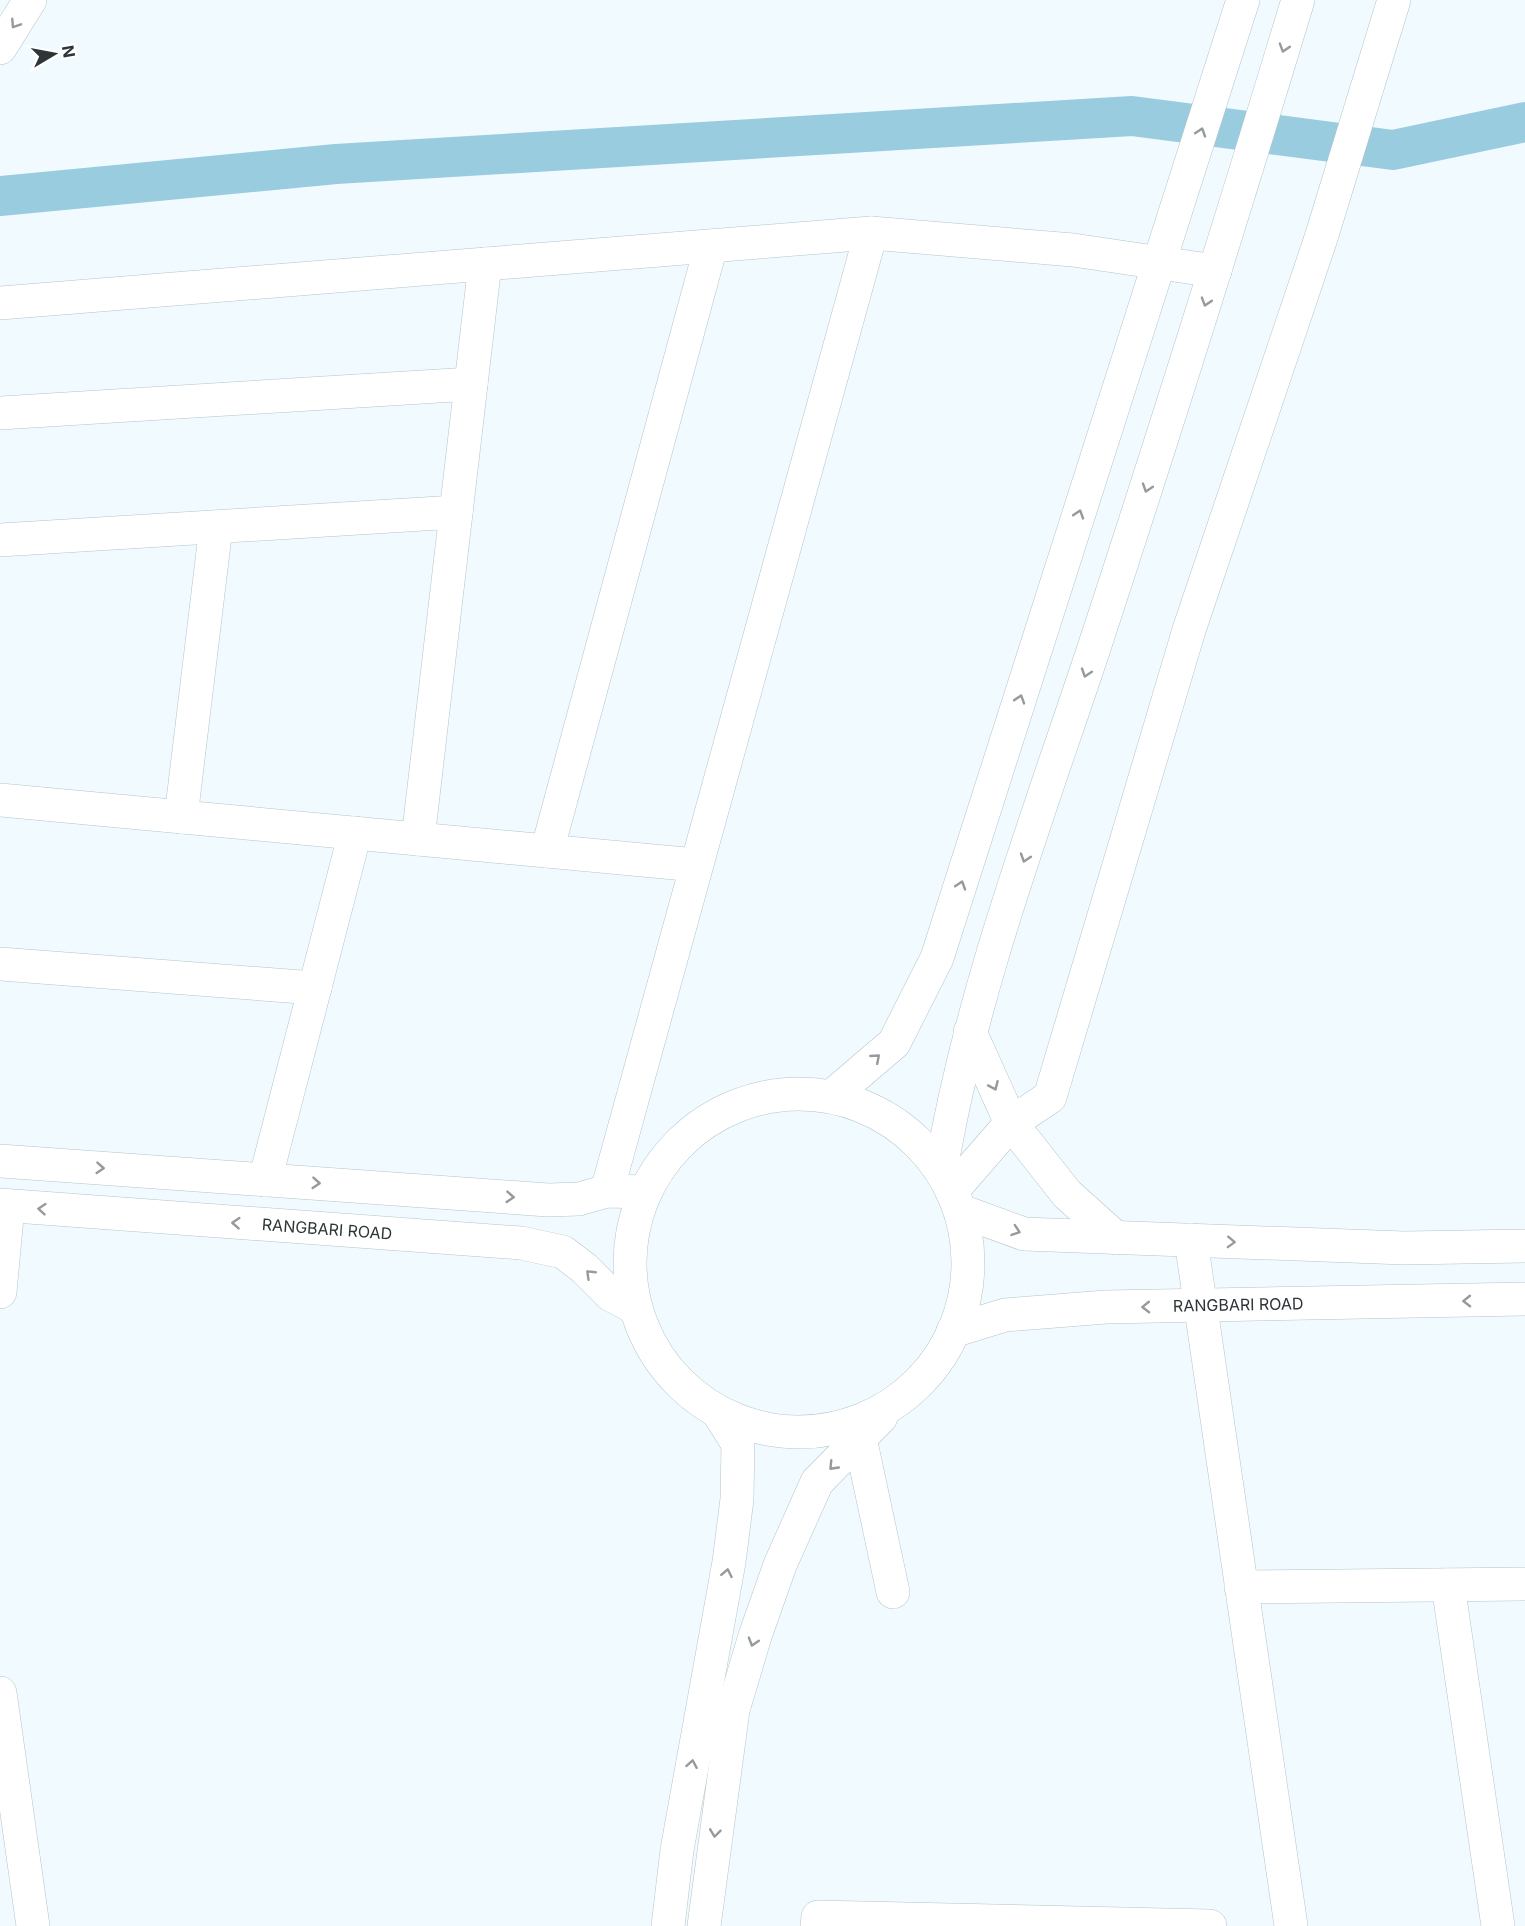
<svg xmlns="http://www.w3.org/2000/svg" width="1525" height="1926" font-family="Inter,sans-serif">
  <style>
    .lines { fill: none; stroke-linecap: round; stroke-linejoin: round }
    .canal { stroke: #9acce0; stroke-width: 40 }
    .minor-casing { stroke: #b4c4ca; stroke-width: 34 }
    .tertiary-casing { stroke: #b4c4ca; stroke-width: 34 }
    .minor { stroke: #fff; stroke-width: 33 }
    .tertiary { stroke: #fff; stroke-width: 33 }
    .oneway { stroke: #969a9b }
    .labels { text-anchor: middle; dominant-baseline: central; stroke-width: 4.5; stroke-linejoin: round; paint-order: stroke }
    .street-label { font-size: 16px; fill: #2e3537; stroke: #fff }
  </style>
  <rect width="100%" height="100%" fill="#f1fbff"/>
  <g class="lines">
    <path class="canal" d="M0,196L336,164L1132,116L1393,150L1525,122"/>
    <g class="minor-casing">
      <g id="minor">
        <path d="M0,48L30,0"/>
        <path d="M0,303L871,233L1073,250L1215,271"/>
        <path d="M0,413L471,384"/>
        <path d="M0,540L456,512"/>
        <path d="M0,800L696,865"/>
        <path d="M181,817L216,527"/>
        <path d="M418,839L485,264"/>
        <path d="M547,851L711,246"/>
        <path d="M0,964L315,988"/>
        <path d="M265,1180L355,833"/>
        <path d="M607,1191L871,233"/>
        <path d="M952,1191L1011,1123L1050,1097L1189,630L1321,238L1394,0"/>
        <path d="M1191,1240L1291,1926"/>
        <path d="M0,1292L8,1206"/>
        <path d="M860,1438L893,1592"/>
        <path d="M1448,1585L1498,1926"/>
        <path d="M1241,1587L1525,1584"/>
        <path d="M0,1693L33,1926"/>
        <path d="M817,1926L818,1917L1210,1926"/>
      </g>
    </g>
    <g class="tertiary-casing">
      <g id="tertiary">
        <path d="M970,1032L1011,1123L1067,1194L1116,1238"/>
        <circle cx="799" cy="1263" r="169"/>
        <path d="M832,1096L894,1043L937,958L1243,0"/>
        <path d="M0,1161L548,1200L579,1199L607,1191L645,1192"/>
        <path d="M941,1170C971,992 1036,822 1093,651C1164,435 1232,218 1298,0"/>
        <path id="s1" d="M0,1205L521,1243L563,1252L584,1268L611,1295L636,1308"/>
        <path d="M961,1211L1024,1234L1404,1248L1525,1246"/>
        <path id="s2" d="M953,1331L1005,1315L1106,1307L1525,1299"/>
        <path d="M668,1926L677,1850L729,1562L737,1499L738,1444L718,1412"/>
        <path d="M704,1926L733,1710L755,1636L780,1565L817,1482L881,1417"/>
      </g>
    </g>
    <use href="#minor" class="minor"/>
    <use href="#tertiary" class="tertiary"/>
  </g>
  <defs><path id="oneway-chevron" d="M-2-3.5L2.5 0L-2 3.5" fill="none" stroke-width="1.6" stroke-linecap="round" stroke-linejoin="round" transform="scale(1.5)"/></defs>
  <g class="oneway">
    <use href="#oneway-chevron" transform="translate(15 24) rotate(123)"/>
    <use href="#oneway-chevron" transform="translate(1284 48) rotate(107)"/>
    <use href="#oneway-chevron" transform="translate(1201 132) rotate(-72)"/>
    <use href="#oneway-chevron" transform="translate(1206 302) rotate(107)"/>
    <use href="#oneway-chevron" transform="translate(1147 488) rotate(108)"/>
    <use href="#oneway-chevron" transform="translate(1079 514) rotate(-72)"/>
    <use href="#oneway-chevron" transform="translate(1086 673) rotate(108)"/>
    <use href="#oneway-chevron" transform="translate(1020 699) rotate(-72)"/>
    <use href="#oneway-chevron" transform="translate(1025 858) rotate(108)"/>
    <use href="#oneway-chevron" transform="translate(961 885) rotate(-72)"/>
    <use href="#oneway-chevron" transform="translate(876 1058) rotate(-41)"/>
    <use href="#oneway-chevron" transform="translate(994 1086) rotate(66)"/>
    <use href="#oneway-chevron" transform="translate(100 1168) rotate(4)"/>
    <use href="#oneway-chevron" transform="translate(316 1183) rotate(4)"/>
    <use href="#oneway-chevron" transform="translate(510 1197) rotate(4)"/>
    <use href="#oneway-chevron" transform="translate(42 1209) rotate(-175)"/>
    <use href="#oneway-chevron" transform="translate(236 1223) rotate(-176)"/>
    <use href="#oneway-chevron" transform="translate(1016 1231) rotate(19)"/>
    <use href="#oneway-chevron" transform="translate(1231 1242) rotate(2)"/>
    <use href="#oneway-chevron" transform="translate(590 1274) rotate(-136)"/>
    <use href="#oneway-chevron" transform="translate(1467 1301) rotate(179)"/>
    <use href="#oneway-chevron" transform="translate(1146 1307) rotate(179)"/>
    <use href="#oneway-chevron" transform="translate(833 1466) rotate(134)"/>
    <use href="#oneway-chevron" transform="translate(727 1573) rotate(-79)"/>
    <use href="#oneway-chevron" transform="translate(753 1642) rotate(107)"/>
    <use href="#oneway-chevron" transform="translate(692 1764) rotate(-80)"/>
    <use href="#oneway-chevron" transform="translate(715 1833) rotate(97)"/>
  </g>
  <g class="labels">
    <g class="street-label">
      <text stroke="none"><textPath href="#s1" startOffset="328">RANGBARI ROAD</textPath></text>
      <text stroke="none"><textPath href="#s2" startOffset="288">RANGBARI ROAD</textPath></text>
    </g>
  </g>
  <g transform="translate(54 54) rotate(80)" stroke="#ffffff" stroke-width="4.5" paint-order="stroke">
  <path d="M0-4.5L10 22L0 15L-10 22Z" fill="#2e3537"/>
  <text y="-9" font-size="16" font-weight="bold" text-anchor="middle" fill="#2e3537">N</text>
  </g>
</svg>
